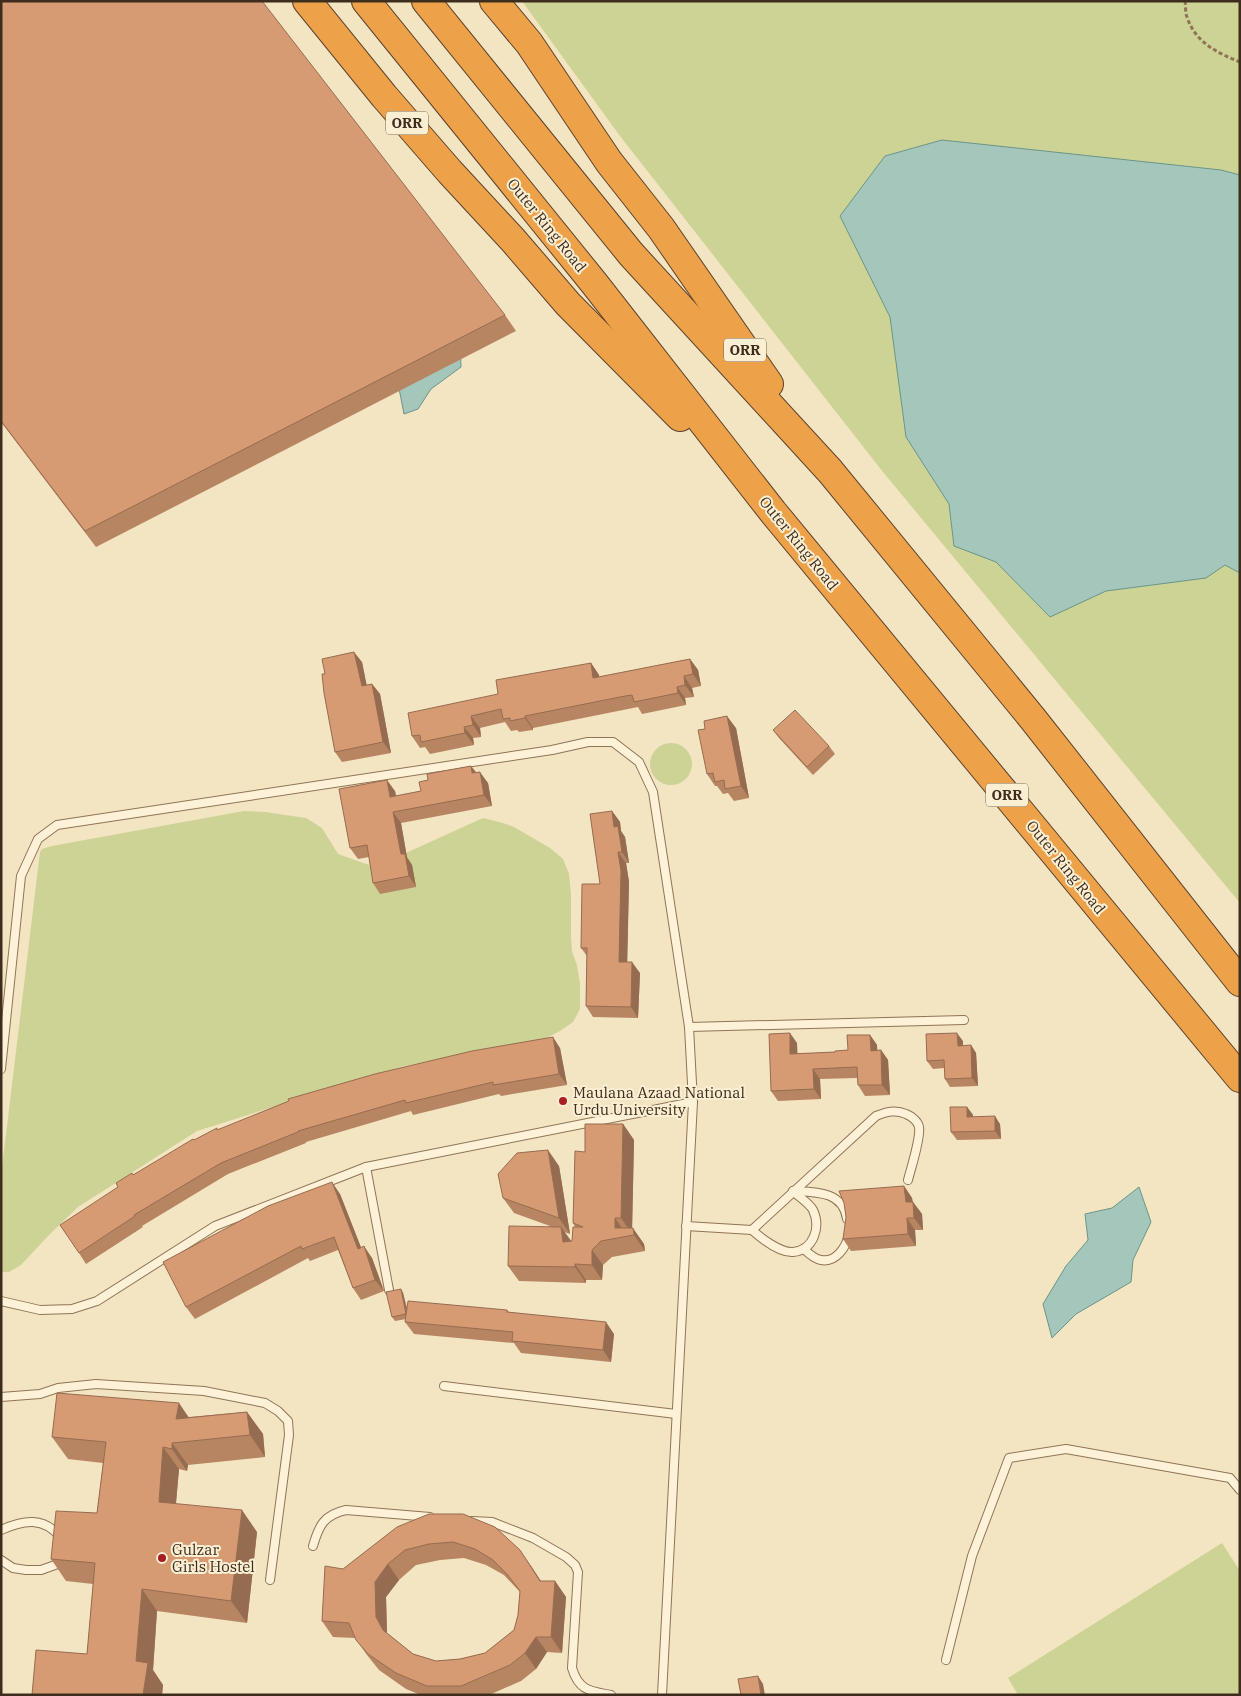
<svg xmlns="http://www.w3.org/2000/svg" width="1241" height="1696" font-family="'IBM Plex Serif',serif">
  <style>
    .green { fill: #cdd394 }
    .water { fill: #a5c6bb; stroke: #6a958a }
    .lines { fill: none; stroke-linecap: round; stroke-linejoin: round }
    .lane-casing { stroke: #907456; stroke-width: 10 }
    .highway-casing { stroke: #5d422b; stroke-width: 30 }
    .path { stroke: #907456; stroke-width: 3; stroke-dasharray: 4 2.5; stroke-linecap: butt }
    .lane { stroke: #fdf1d7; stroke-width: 8 }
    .highway { stroke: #eda249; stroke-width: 28 }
    .wall { fill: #b88563; fill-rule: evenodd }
    .shaded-wall { fill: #966c50 }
    .building { fill: #d69b73; stroke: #966c50; fill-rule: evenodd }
    .poi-dot { fill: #a71f22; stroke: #faeed3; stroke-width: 2 }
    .labels { text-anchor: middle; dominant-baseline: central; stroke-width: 4; stroke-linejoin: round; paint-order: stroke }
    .shield { fill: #faeed3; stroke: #766653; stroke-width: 1 }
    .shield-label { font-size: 14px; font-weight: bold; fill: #3e2c1c }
    .street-label { font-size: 15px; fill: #3e2c1c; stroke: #faeed3 }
    .poi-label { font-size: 15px; fill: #3e2c1c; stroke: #faeed3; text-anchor: start }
  </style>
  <rect width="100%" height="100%" fill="#f3e4c2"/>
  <g class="green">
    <path d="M522,1H1240V903L883,472L620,136Z"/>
    <circle cx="671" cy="764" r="21"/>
    <path d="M244,811L265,812L306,818L322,828L338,854L375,867L483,818L503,823L514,827L550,848L563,859L569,874L571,894V936L572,952L577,965L580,984V1009L573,1022L560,1031L544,1039L404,1066L197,1131L78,1207L49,1235L21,1265L9,1272H1V1176L40,852L42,849L52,846Z"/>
    <path d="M1222,1543L1240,1571V1695H1018L1008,1678Z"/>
  </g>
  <g class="water">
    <path d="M942,140L1221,170L1240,175V573L1225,565L1206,578L1106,591L1050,617L996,562L954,546L949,504L906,437L890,317L840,216L885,156Z"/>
    <path d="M460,344L461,367L431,389L418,409L404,414L397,378Z"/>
    <path d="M1139,1187L1151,1222L1133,1260L1131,1282L1076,1314L1052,1338L1043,1304L1066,1266L1088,1240L1085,1214L1112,1208Z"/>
  </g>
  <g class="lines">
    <g class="lane-casing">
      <g id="lane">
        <path d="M689,1027L964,1020"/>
        <path d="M1,1069L21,876L38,839L57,825L552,750L588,742H613L639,762L653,792L689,1027L693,1102L662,1695"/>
        <path d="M366,1167L389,1290"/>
        <path d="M793,1191C816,1192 843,1191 847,1219"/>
        <path d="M686,1226L752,1230L876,1116C886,1112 895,1109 906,1114C911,1116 918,1121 919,1127C921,1138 911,1168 908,1180"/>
        <path d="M752,1230C761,1238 780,1253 793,1252C814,1250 821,1227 813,1210C809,1203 799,1197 793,1191"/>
        <path d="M804,1249C808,1253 815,1259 821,1260C836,1263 846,1247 849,1235"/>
        <path d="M1,1301L40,1310L72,1309L97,1301L215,1226L366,1167L693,1102"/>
        <path d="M444,1386L676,1414"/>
        <path d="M1,1397L40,1394L58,1388L96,1384L204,1391L265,1403L278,1411L288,1421L289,1435L270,1580"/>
        <path d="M472,1521L492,1522L533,1538L566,1557L575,1565L578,1572L572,1668C579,1691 590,1691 611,1695"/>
        <path d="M1,1530C23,1520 44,1516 61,1538"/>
        <path d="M313,1546C319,1525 324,1515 346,1510L430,1517"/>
        <path d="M1,1560L13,1568L26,1570H41L55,1565L60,1559"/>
        <path d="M946,1660L972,1556L1009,1458L1066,1449L1230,1478L1240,1490"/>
      </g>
    </g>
    <g class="highway-casing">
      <g id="highway">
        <path d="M307,1L384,96L450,172L513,240L568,304L680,417"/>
        <path d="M366,1L594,283L773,512L1240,1078"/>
        <path d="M426,1L631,254L830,471L1033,719L1240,982"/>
        <path d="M494,1L529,43L609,162L661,228L769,384"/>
      </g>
    </g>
    <path class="path" d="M1185,1C1186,6 1185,13 1187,17C1195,42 1217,53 1240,62"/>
    <use href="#lane" class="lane"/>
    <use href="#highway" class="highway"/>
  </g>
  <g class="wall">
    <path d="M1,1L505,315L516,331L96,547L1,422Z"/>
    <path d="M690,659L698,670L701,686L692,688L694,697L685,698L686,705L642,714L638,707L533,728V730L519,732L517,730L511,731L505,722L480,728L481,737L473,738L474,745L430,754L425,747L420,748L412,736L498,694L591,663L599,675V677Z"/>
    <path d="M362,662L366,685L372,684L380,694L391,753L342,762L335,752Z"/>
    <path d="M736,728L749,798L734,801L728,793L723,794L717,786H715L707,774Z"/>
    <path d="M773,730L829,746L835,754L813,775L779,738Z"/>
    <path d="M471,766L476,772L488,783L492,806L401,823L407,858L412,865L416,887L380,894L373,883L369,857L358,859L350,848L395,791L396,796L421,791L428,780Z"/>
    <path d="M612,811L620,822L621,831L625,837L629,863H626L629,882L627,962L640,973L638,1018L593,1017L586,1006L587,956L581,948L600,884Z"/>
    <path d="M870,1035L877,1045V1050H881L888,1060L890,1095L865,1096L858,1085L857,1078L820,1079L821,1099L778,1101L771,1091L797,1043V1054L835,1052L848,1050Z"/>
    <path d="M963,1041V1046L971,1045L976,1053L978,1086L950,1087L945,1079L944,1068L933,1069L927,1061Z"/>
    <path d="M560,1048L567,1085L501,1096L499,1094L413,1115L411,1111L306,1142V1143L228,1174L142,1226L143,1227L86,1264L79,1253L118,1187L133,1175L194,1140L218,1130Z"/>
    <path d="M967,1107L973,1115V1117L1000,1124L1001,1139L957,1140L951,1132Z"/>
    <path d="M623,1124L634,1140L632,1228L644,1244L645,1251L612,1257L603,1265L602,1280H586V1283L519,1281L508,1266L550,1226L514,1213L503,1198L559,1166L570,1234L564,1232L571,1242L572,1241L575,1227L573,1223L585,1152Z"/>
    <path d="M904,1186L912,1198L913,1202L922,1214L923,1230H915L916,1246L851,1251L843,1239Z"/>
    <path d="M340,1194L361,1248L372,1258L384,1291L361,1300L353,1288L338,1250L310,1261L308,1258L195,1319L186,1307Z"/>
    <path d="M401,1289L403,1293L407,1308L507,1310L509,1312L614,1334L611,1362L521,1353L514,1343L414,1334L405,1322L406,1319L395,1321L392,1317Z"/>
    <path d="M247,1412L263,1434L265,1457L188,1465L187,1471L179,1469L176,1504L257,1532L247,1623L157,1611L153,1670L163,1685L162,1695H32L87,1654L93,1584L66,1581L51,1559L97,1513L103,1463L68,1459L52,1437L189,1417Z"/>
    <path d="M429,1514L531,1566L541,1581H555L566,1597L562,1653L547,1652L536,1669L521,1681L489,1695H421L406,1689L379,1670L367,1655L355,1638L333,1637L322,1621L343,1569ZM464,1558L486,1565L504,1575L520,1592L518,1615L514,1630L485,1653L460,1659L436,1661L413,1654L387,1633L386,1597L399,1580L416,1565L440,1560Z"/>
  </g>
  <g class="shaded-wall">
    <path d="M354,652L362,662L369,696L362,686Z"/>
    <path d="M690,659L698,670L701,686L693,674Z"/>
    <path d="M591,663L599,675L602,690L593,678Z"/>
    <path d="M684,676L692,688L694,697L685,685Z"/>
    <path d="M372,684L380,694L391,753L383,742Z"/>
    <path d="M677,687L685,698L686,705L678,693Z"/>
    <path d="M471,716L480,728L481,737L473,725Z"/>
    <path d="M525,716L533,728V730L525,718Z"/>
    <path d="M727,716L736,728L749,798L741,786Z"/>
    <path d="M464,727L473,738L474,745L465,733Z"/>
    <path d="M471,766L479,777L472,773Z"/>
    <path d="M480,772L488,783L492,806L484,795Z"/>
    <path d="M387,780L395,791L398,808L390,797Z"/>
    <path d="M612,811L620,822L621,831L625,837L629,863L622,852L614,827Z"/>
    <path d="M393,812L401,823L407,857L412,865L416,887L409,876L401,854Z"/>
    <path d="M618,852L626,863L629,882L627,973L619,962Z"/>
    <path d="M632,962L640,973L638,1018L631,1007Z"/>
    <path d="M790,1033L797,1043L798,1064L790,1054Z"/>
    <path d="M957,1033L963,1041V1054L958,1046Z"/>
    <path d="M870,1035L877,1045L878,1061L871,1051Z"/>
    <path d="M553,1037L560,1048L567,1085L559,1074Z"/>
    <path d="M971,1045L976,1053L978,1086L972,1078Z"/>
    <path d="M881,1050L888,1060L890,1095L882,1085Z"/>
    <path d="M813,1069L820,1079L821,1099L814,1089Z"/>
    <path d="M967,1107L973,1115V1125L967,1117Z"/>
    <path d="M995,1116L1000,1124L1001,1139L995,1131Z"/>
    <path d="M623,1124L634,1140L632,1234L621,1218Z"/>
    <path d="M548,1150L559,1166L570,1234L559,1218Z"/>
    <path d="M332,1182L340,1194L366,1260L358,1249Z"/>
    <path d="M904,1186L912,1198L914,1214L906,1202Z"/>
    <path d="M913,1202L922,1214L923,1230L914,1218Z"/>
    <path d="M615,1218L626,1234L615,1228Z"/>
    <path d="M907,1218L915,1230L916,1246L908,1234Z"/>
    <path d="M561,1227L572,1242H563Z"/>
    <path d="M633,1228L644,1244L645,1251L634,1235Z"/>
    <path d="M364,1246L372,1258L384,1291L375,1280Z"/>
    <path d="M592,1250L603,1265L602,1280L592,1265Z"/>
    <path d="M575,1264L586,1280V1283L575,1267Z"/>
    <path d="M401,1289L403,1293L409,1318L406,1314Z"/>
    <path d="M606,1322L614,1334L611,1362L603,1350Z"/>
    <path d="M179,1403L194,1425L176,1419Z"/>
    <path d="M247,1412L263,1434L265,1457L250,1435Z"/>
    <path d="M172,1443L188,1465L187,1471L172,1449Z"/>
    <path d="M163,1447L179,1469L174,1524L159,1502Z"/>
    <path d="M242,1510L257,1532L247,1623L231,1601Z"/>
    <path d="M520,1550L531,1566L551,1597L540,1581Z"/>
    <path d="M388,1564L399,1580L386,1597L387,1633L394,1645L383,1630L376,1617L375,1582Z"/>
    <path d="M555,1581L566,1597L562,1653L551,1637Z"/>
    <path d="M142,1589L157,1611L153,1670L163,1685L162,1695H143L136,1661Z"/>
    <path d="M536,1637L547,1652L536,1669L525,1653Z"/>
    <path d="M758,1676L763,1684L765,1695H761Z"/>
  </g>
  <g class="building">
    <path d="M1,1H262L505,315L85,531L1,421Z"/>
    <path d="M354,652L362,686L372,684L383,742L335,752L324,693L322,674H325L322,659Z"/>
    <path d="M690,659L693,674L684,676L685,685L677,687L678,693L634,702L632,695L625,696L525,716V718L510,721V718L503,719L501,709L471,716L473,725L464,727L465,733L421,742L420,735L412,736L408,713L498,694L496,680L591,663L593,678Z"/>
    <path d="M795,710L829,746L807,767L773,730Z"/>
    <path d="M727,716L741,786L725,789L724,780L715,782L713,773L707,774L698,730L705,729L704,721Z"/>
    <path d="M471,766L472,773L480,772L484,795L393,812L401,854H405L409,876L373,883L367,845L350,848L339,789L387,780L390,797L421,791L419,782L428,780L427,774Z"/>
    <path d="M612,811L614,827L618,826L622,852H618L621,871L619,962H632L631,1007L586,1006L587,948H581L582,884H600L590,814Z"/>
    <path d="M790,1033V1054L835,1052V1051L848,1050L847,1035H870L871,1051L881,1050L882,1085H858L857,1067L813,1069L814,1089L771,1091L769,1034Z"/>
    <path d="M957,1033L958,1046L971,1045L972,1078L945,1079L944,1060L927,1061L926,1034Z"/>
    <path d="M553,1037L559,1074L493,1085V1082L406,1103L405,1100L298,1131V1132L221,1163L134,1215L135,1216L79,1253L60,1225L118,1187L116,1183L132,1173L133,1175L193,1139L194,1140L217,1128V1130L289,1101L288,1099L375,1074L472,1051Z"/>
    <path d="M950,1107H967V1117L995,1116V1131L951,1132Z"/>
    <path d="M585,1124H623L621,1218H615V1228H633L634,1235L601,1241L592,1250V1265L575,1264V1267L508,1266L509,1226L561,1227L563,1242L572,1241L573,1227H583L573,1223L575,1151L585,1152Z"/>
    <path d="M548,1150L559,1218L503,1198L498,1174L517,1153Z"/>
    <path d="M332,1182L358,1249L364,1246L375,1280L353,1288L334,1237L302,1249L301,1246L186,1307L163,1262L268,1206Z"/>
    <path d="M904,1186L906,1202H913L914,1218H907L908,1234L843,1239L846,1217L844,1203L839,1191Z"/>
    <path d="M401,1289L406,1314L392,1317L386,1292Z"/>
    <path d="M408,1301L507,1310V1312L606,1322L603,1350L512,1341L513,1332L405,1322Z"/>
    <path d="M57,1393L179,1403L176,1419L247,1412L250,1435L172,1443V1449L163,1447L159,1502L242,1510L231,1601L142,1589L136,1661L148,1663L143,1695H32L36,1650L87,1654L95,1563L51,1559L56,1511L97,1513L106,1442L52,1437Z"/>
    <path d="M429,1514H463L495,1527L520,1550L540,1581H555L551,1637H536L525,1653L510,1665L461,1686H427L396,1673L368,1654L356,1640L349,1623L322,1621L325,1566L343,1569L397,1527ZM453,1542L475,1549L493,1560L507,1574L520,1591L518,1615L514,1630L485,1653L460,1659L436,1661L413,1654L383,1630L376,1617L375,1582L388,1564L405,1550L429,1544Z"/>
    <path d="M758,1676L761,1695H741L738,1679Z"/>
  </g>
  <g class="poi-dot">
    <circle cx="563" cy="1101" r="5"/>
    <circle cx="162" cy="1558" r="5"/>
  </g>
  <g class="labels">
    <g class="shield">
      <rect x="386" y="111.5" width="42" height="23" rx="4"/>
      <rect x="724" y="338.5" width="42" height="23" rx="4"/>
      <rect x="986" y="783.5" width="42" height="23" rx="4"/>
    </g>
    <g class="shield-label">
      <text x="407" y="123">ORR</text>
      <text x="745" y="350">ORR</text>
      <text x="1007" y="795">ORR</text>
    </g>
    <g class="street-label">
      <text transform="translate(547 225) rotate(51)">Outer Ring Road</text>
      <text transform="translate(799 543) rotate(51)">Outer Ring Road</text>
      <text transform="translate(1066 867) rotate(51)">Outer Ring Road</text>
    </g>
    <g class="poi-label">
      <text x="573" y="1092">Maulana Azaad National<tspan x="573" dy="17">Urdu University</tspan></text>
      <text x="172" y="1549">Gulzar<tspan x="172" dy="17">Girls Hostel</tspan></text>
    </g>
  </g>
  <rect width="1241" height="1696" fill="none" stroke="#3e2c1c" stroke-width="5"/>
</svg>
